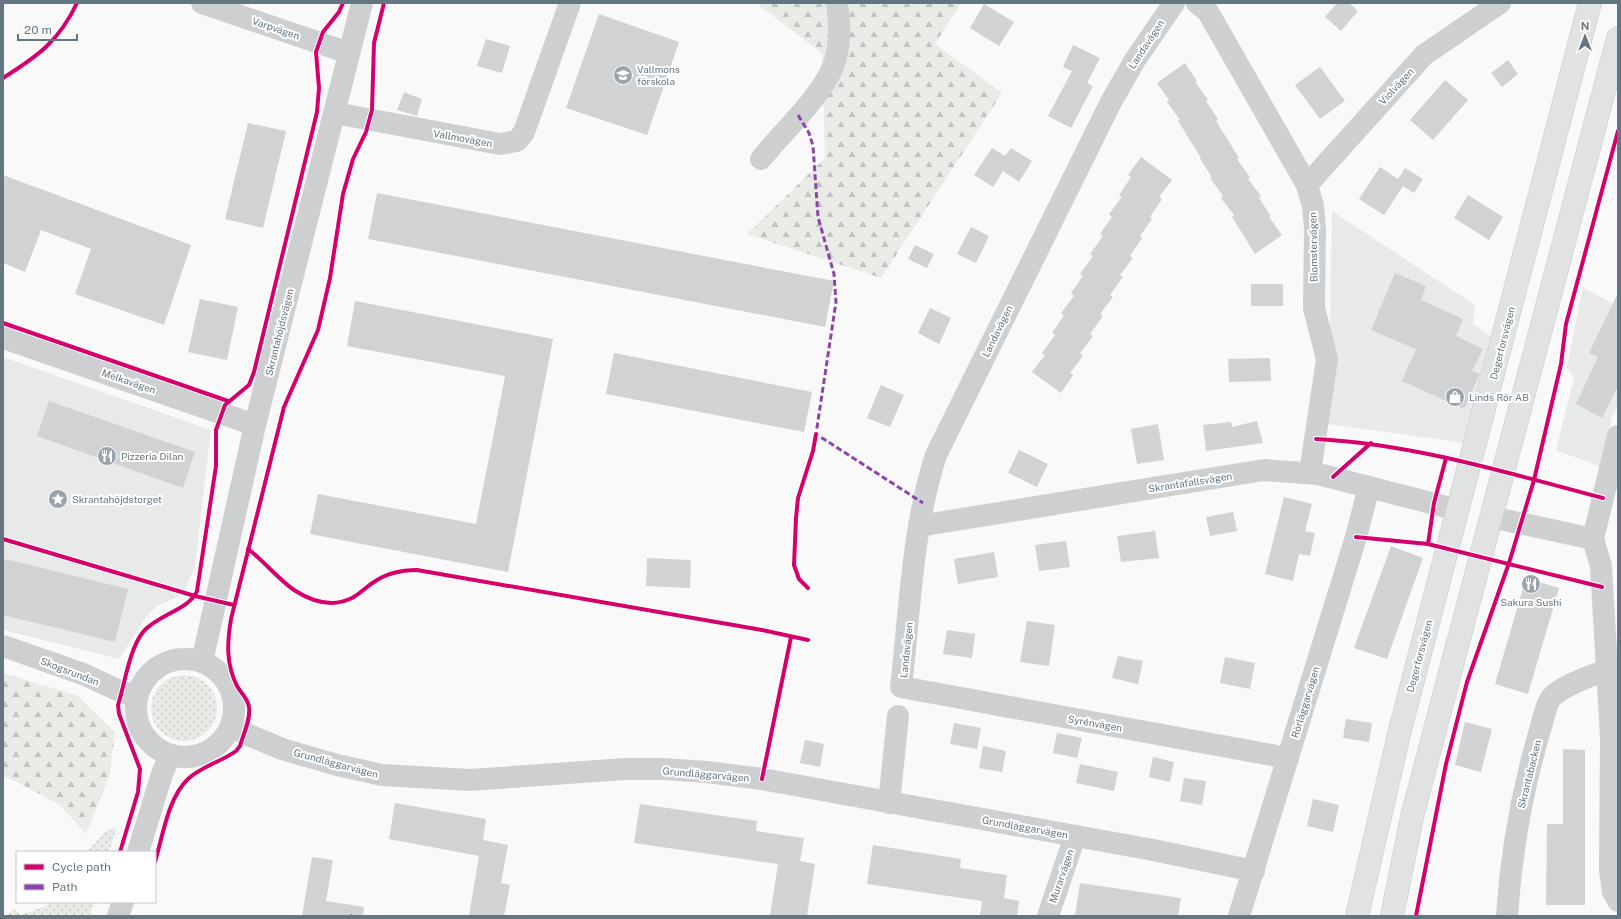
<svg xmlns="http://www.w3.org/2000/svg" width="1621" height="919" font-family="'Public Sans',sans-serif">
  <style>
    .built { fill: #e8e9e9 }
    .grass { fill: url(#grass-dots) }
    .forest { fill: url(#forest-firs) }
    .building { fill: #d0d2d3 }
    .lines { fill: none; stroke-linecap: round; stroke-linejoin: round }
    .major-casing { stroke: #d5d6d7; stroke-width: 24 }
    .minor { stroke: #cecfd0; stroke-width: 22 }
    .major { stroke: #e1e2e2; stroke-width: 22 }
    .quiet { stroke: #8e44ad; stroke-width: 3; stroke-dasharray: 6 3; stroke-linecap: butt }
    .cycleway-casing { stroke: #fff; stroke-width: 6 }
    .cycleway { stroke: #d6006c; stroke-width: 4 }
    .labels { text-anchor: middle; dominant-baseline: central; stroke-width: 4; stroke-linejoin: round; paint-order: stroke }
    .street-label { font-size: 10px; fill: #657683; stroke: #fff }
    .poi-label { font-size: 10px; fill: #657683; stroke: #fff; text-anchor: start }
  </style>
  <defs>
    <pattern id="grass-dots" width="8" height="8" patternUnits="userSpaceOnUse"><rect width="8" height="8" fill="#e8ebe6"/><path d="M2 2h.1M6 6h.1" fill="none" stroke="#c0c3c0" stroke-width="1.8" stroke-linecap="round"/></pattern>
    <pattern id="forest-firs" width="22" height="20" patternUnits="userSpaceOnUse"><rect width="22" height="20" fill="#e8ebe6"/><path d="M5 1l3.5 6h-7zM16 11l3.5 6h-7z" fill="#c0c3c0"/></pattern>
  </defs>
  <rect width="100%" height="100%" fill="#f9f9f9"/>
  <g class="built">
    <path d="M1332,211L1475,305L1473,324L1492,337L1465,443L1328,424Z"/>
    <path d="M1583,287L1618,307V405L1612,417L1601,467L1556,450L1574,378L1567,367Z"/>
    <path d="M3,357L211,430L195,567L182,595L157,606L146,617L119,659L3,630Z"/>
  </g>
  <g class="grass">
    <circle cx="184" cy="708" r="33"/>
    <path d="M117,827L109,852H86L105,832Z"/>
    <path d="M49,902H94L90,916H6L15,909L20,915L49,905Z"/>
  </g>
  <g class="forest">
    <path d="M756,3H961L935,44L1002,93L881,278L747,234L825,158L822,53Z"/>
    <path d="M3,673L78,696L115,732L110,774L86,834L60,805L13,780L3,777Z"/>
  </g>
  <g class="building">
    <path d="M1337,3H1349L1358,11L1341,31L1325,17Z"/>
    <path d="M984,4L1014,22L999,46L970,28Z"/>
    <path d="M599,14L679,42L647,135L566,108Z"/>
    <path d="M486,39L510,46L502,73L477,66Z"/>
    <path d="M1073,45L1100,58L1087,83L1093,86L1071,128L1048,116L1072,71L1063,67Z"/>
    <path d="M1508,60L1518,74L1502,87L1491,73Z"/>
    <path d="M1185,63L1197,81L1195,82L1208,100L1206,101L1218,119L1216,121L1239,158L1237,159L1250,177L1248,179L1261,196L1259,198L1271,216L1269,217L1282,235L1255,254L1232,217L1234,215L1221,198L1223,196L1210,178L1212,177L1200,159L1201,158L1178,121L1180,120L1167,102L1169,100L1157,83Z"/>
    <path d="M1320,67L1345,101L1320,119L1295,85Z"/>
    <path d="M1445,80L1468,100L1433,140L1410,120Z"/>
    <path d="M404,92L422,99L417,116L397,110Z"/>
    <path d="M248,123L286,131L263,228L225,219Z"/>
    <path d="M992,148L1005,156L1011,148L1032,161L1019,182L1003,171L993,187L974,175Z"/>
    <path d="M1141,157L1172,180L1159,197L1162,199L1150,217L1152,219L1140,236L1142,238L1130,256L1133,258L1120,275L1123,277L1110,295L1113,297L1100,314L1103,316L1090,334L1093,336L1080,353L1083,356L1070,373L1073,375L1061,393L1032,372L1045,355L1042,353L1055,335L1052,333L1064,315L1061,313L1074,296L1071,293L1083,276L1080,274L1093,256L1090,254L1103,236L1100,234L1112,217L1109,214L1122,197L1119,195L1131,177L1128,175Z"/>
    <path d="M1380,167L1398,179L1405,168L1423,179L1414,193L1403,186L1384,215L1359,199Z"/>
    <path d="M3,175L191,245L164,325L75,294L91,249L41,230L25,272L3,263Z"/>
    <path d="M377,193L834,281L825,327L368,239Z"/>
    <path d="M1468,195L1503,217L1489,240L1454,218Z"/>
    <path d="M971,227L989,236L976,263L957,254Z"/>
    <path d="M915,245L934,254L927,268L908,259Z"/>
    <path d="M1395,273L1426,286L1421,300L1463,319L1456,336L1483,349L1472,371L1480,374L1464,409L1402,381L1416,349L1371,330Z"/>
    <rect x="1251" y="284" width="32" height="22"/>
    <path d="M1618,293V386L1602,418L1576,404L1598,357L1589,353Z"/>
    <path d="M200,299L238,307L227,360L188,352Z"/>
    <path d="M355,301L553,339L508,572L310,534L318,494L476,524L505,376L347,346Z"/>
    <path d="M930,308L951,318L939,344L918,333Z"/>
    <path d="M614,353L812,392L804,432L606,394Z"/>
    <path d="M1270,358L1271,381L1229,382L1228,359Z"/>
    <path d="M881,385L904,395L890,427L867,418Z"/>
    <path d="M49,401L195,452L183,488L37,436Z"/>
    <path d="M1257,421L1263,443L1206,451L1203,425L1231,422L1232,427Z"/>
    <path d="M1158,424L1164,460L1137,464L1131,429Z"/>
    <path d="M1019,450L1048,464L1037,487L1008,473Z"/>
    <path d="M1284,497L1312,504L1305,531L1315,533L1310,556L1299,554L1293,581L1265,574Z"/>
    <path d="M1233,512L1237,531L1210,536L1206,517Z"/>
    <path d="M1155,531L1159,558L1121,562L1117,536Z"/>
    <path d="M1066,541L1070,567L1039,571L1035,545Z"/>
    <path d="M1391,546L1423,558L1387,659L1354,648Z"/>
    <path d="M994,552L998,577L958,584L954,559Z"/>
    <path d="M647,558L691,560L690,588L646,586Z"/>
    <path d="M5,559L128,589L115,642L3,615V567Z"/>
    <path d="M1526,578L1559,588L1528,694L1495,684Z"/>
    <path d="M1027,621L1055,625L1049,666L1020,662Z"/>
    <path d="M947,630L975,634L972,658L943,654Z"/>
    <path d="M1118,656L1143,661L1138,684L1112,678Z"/>
    <path d="M1225,657L1255,663L1250,689L1220,683Z"/>
    <path d="M1346,719L1372,723L1369,742L1343,738Z"/>
    <path d="M1465,722L1492,729L1481,772L1455,765Z"/>
    <path d="M954,723L981,728L977,749L950,744Z"/>
    <path d="M1057,733L1082,738L1077,758L1053,753Z"/>
    <path d="M805,740L824,744L820,767L800,763Z"/>
    <path d="M983,746L1006,751L1002,772L979,768Z"/>
    <path d="M1563,749L1585,750V905H1546L1547,824H1563Z"/>
    <path d="M1153,757L1174,762L1170,782L1149,777Z"/>
    <path d="M1080,764L1118,772L1114,791L1076,783Z"/>
    <path d="M1184,778L1206,781L1202,805L1180,801Z"/>
    <path d="M1313,799L1339,805L1333,832L1307,826Z"/>
    <path d="M395,803L486,819L483,840L508,845L501,883L510,885L504,916H469L479,856L389,839Z"/>
    <path d="M640,804L757,821L756,831L804,838L800,861L815,864L807,916H770L778,864L634,843Z"/>
    <path d="M873,845L961,859L960,868L1007,875L1004,898L1019,901L1017,916H980L982,901L867,884Z"/>
    <path d="M312,857L333,860L326,901L364,907L363,916H302Z"/>
    <path d="M1080,883L1181,898L1178,916H1075Z"/>
  </g>
  <g class="lines">
    <g class="major-casing">
      <g id="major">
        <path d="M1357,916L1400,730L1590,3"/>
        <path d="M1392,916L1412,817L1437,722L1618,38"/>
      </g>
    </g>
    <g class="minor">
      <path d="M202,3L349,53"/>
      <path d="M1174,3L1135,60L1111,102L936,455C912,529 910,610 901,687L1288,758"/>
      <path d="M1197,3L1208,12L1307,185L1313,206L1315,228L1314,308L1327,359L1310,473"/>
      <path d="M335,113L500,144L517,141L524,132L570,3"/>
      <path d="M761,159C785,129 817,102 833,67C841,47 840,24 837,3"/>
      <path d="M1307,185L1424,55L1500,3"/>
      <path d="M3,338L255,425"/>
      <path d="M1491,517L1593,539"/>
      <path d="M919,526L1264,470L1318,474L1458,510"/>
      <path d="M1593,539L1601,566L1611,737L1610,870L1613,892L1618,901"/>
      <path d="M1593,539L1618,436"/>
      <path d="M3,646L83,674L122,692L137,697"/>
      <circle cx="185" cy="708" r="49"/>
      <path d="M202,662L255,425L362,3"/>
      <path d="M231,725L244,733L282,749L337,765L382,775L470,780L625,769H663L707,772L762,779L1153,850L1254,871"/>
      <path d="M889,803L898,716"/>
      <path d="M138,852L162,774L170,755"/>
      <path d="M118,916L123,902"/>
      <path d="M1048,916L1075,836"/>
      <path d="M1239,916L1356,537L1369,487"/>
      <path d="M1507,916C1511,853 1522,791 1540,730C1543,721 1545,706 1551,698C1562,685 1592,676 1608,669"/>
    </g>
    <use href="#major" class="major"/>
    <g class="quiet">
      <path d="M798,115L809,133L813,146L818,217L834,274L836,302L816,434L923,503"/>
      <path d="M350,915L351,916"/>
    </g>
    <g class="cycleway-casing">
      <g id="cycleway">
        <path d="M3,78C38,56 59,41 77,3"/>
        <path d="M3,323L228,401"/>
        <path d="M1316,439C1413,444 1508,473 1603,498"/>
        <path d="M1333,477L1371,443"/>
        <path d="M1356,537L1428,544L1602,587"/>
        <path d="M3,539L195,596L234,605"/>
        <path d="M1428,544L1434,503L1446,458"/>
        <path d="M248,549C264,561 277,578 294,590C311,601 332,608 352,598C360,594 366,587 374,582C387,573 402,570 417,570L762,630L808,640"/>
        <path d="M808,588L799,579L794,565L796,518L798,498L813,451L816,434"/>
        <path d="M762,779L791,637"/>
        <path d="M120,852L138,792L140,769L119,714L118,705C125,683 129,650 143,632C157,615 189,610 197,591L216,466V430L225,405L249,385L254,372L317,112L319,88L316,52L323,32L339,12L343,3"/>
        <path d="M155,862C163,835 168,798 188,779C202,766 221,762 236,751L240,746C243,735 251,719 249,707C248,699 241,693 237,686C226,664 227,643 231,619L284,407L318,330L330,278L343,194L353,159L366,132L372,110L374,43L384,3"/>
        <path d="M1416,916L1446,764L1467,682L1509,563L1534,480L1561,364L1566,324L1618,131"/>
      </g>
    </g>
    <use href="#cycleway" class="cycleway"/>
  </g>
  <defs>
    <g id="school-disc" transform="scale(1)"><circle r="9.5" fill="#99a4ac" stroke="#fff"/><path d="M0-5L7-2L0 1L-7-2ZM-4 1L0 2.5L4 1V4Q0 6-4 4Z" fill="#fff"/></g>
    <g id="shop-disc" transform="scale(1)"><circle r="9.5" fill="#99a4ac" stroke="#fff"/><path d="M-5-2.5h2.3a2.7 3.5 0 0 1 5.4 0H5L5.5 6h-11ZM-1.5-2.5h3a1.5 2.3 0 0 0-3 0Z" fill="#fff"/></g>
    <g id="restaurant-disc" transform="scale(1)"><circle r="9.5" fill="#99a4ac" stroke="#fff"/><path d="M-5-6h1v4h1v-4h1v4h1v-4h1v5L-1.5 .5V6h-2V.5L-5-1ZM5-6V6H3V1.5H1.5Q1.5-4 5-6Z" fill="#fff"/></g>
    <g id="sight-disc" transform="scale(1)"><circle r="9.5" fill="#99a4ac" stroke="#fff"/><path d="M0-6L1.8-2.2L6-1.7L2.9 1.2L3.7 5.4L0 3.3L-3.7 5.4L-2.9 1.2L-6-1.7L-1.8-2.2Z" fill="#fff"/></g>
  </defs>
  <g fill-rule="evenodd">
    <use href="#school-disc" x="623" y="75"/>
    <use href="#shop-disc" x="1455" y="397"/>
    <use href="#restaurant-disc" x="107" y="456"/>
    <use href="#sight-disc" x="58" y="499"/>
    <use href="#restaurant-disc" x="1531" y="584"/>
  </g>
  <g class="labels">
    <g class="street-label">
      <text transform="translate(276 28) rotate(19)">Varpvägen</text>
      <text transform="translate(1146 44) rotate(-57)">Landavägen</text>
      <text transform="translate(1396 86) rotate(-47)">Violvägen</text>
      <text transform="translate(463 138) rotate(10)">Vallmovägen</text>
      <text transform="translate(1313 247) rotate(-91)">Blomstervägen</text>
      <text transform="translate(997 331) rotate(-64)">Landavägen</text>
      <text transform="translate(279 332) rotate(-76)">Skrantahöjdsvägen</text>
      <text transform="translate(1502 343) rotate(-76)">Degerforsvägen</text>
      <text transform="translate(129 381) rotate(19)">Melkavägen</text>
      <text transform="translate(1190 482) rotate(-9)">Skrantafallsvägen</text>
      <text transform="translate(906 650) rotate(-84)">Landavägen</text>
      <text transform="translate(1419 656) rotate(-75)">Degerforsvägen</text>
      <text transform="translate(70 671) rotate(21)">Skogsrundan</text>
      <text transform="translate(1305 702) rotate(-73)">Rörläggarvägen</text>
      <text transform="translate(1095 723) rotate(10)">Syrénvägen</text>
      <text transform="translate(336 763) rotate(15)">Grundläggarvägen</text>
      <text transform="translate(706 774) rotate(5)">Grundläggarvägen</text>
      <text transform="translate(1529 774) rotate(-76)">Skrantabacken</text>
      <text transform="translate(1025 827) rotate(10)">Grundläggarvägen</text>
      <text transform="translate(1061 876) rotate(-71)">Murarvägen</text>
    </g>
    <g class="poi-label">
      <text x="637" y="69">Vallmons<tspan x="637" dy="12">förskola</tspan></text>
      <text x="1469" y="397">Linds Rör AB</text>
      <text x="121" y="456">Pizzeria Dilan</text>
      <text x="72" y="499">Skrantahöjdstorget</text>
      <text x="1531" y="602" text-anchor="middle">Sakura Sushi</text>
    </g>
  </g>
  <rect width="1621" height="919" fill="none" stroke="#657683" stroke-width="8"/>
  <rect x="16" y="851" width="140" height="52" fill="#ffffff" stroke="#c1c8cd"/>
  <rect x="24" y="864" width="20" height="6" fill="#d6006c" stroke="#c1c8cd"/>
  <text x="52" y="871" font-size="12" fill="#657683">Cycle path</text>
  <rect x="24" y="884" width="20" height="6" fill="#8e44ad" stroke="#c1c8cd"/>
  <text x="52" y="891" font-size="12" fill="#657683">Path</text>
  <g transform="translate(1585 36)" stroke="#ffffff" stroke-width="3" paint-order="stroke">
  <path d="M0-3L7 15L0 10L-7 15Z" fill="#657683"/>
  <text y="-6" font-size="11" font-weight="bold" text-anchor="middle" fill="#657683">N</text>
  </g>
  <path d="M18 34v6h59v-6" fill="none" stroke="#657683" stroke-width="2"/>
  <text x="24" y="34" font-size="12" fill="#657683" stroke="#ffffff" stroke-width="3" paint-order="stroke">20 m</text>
</svg>
